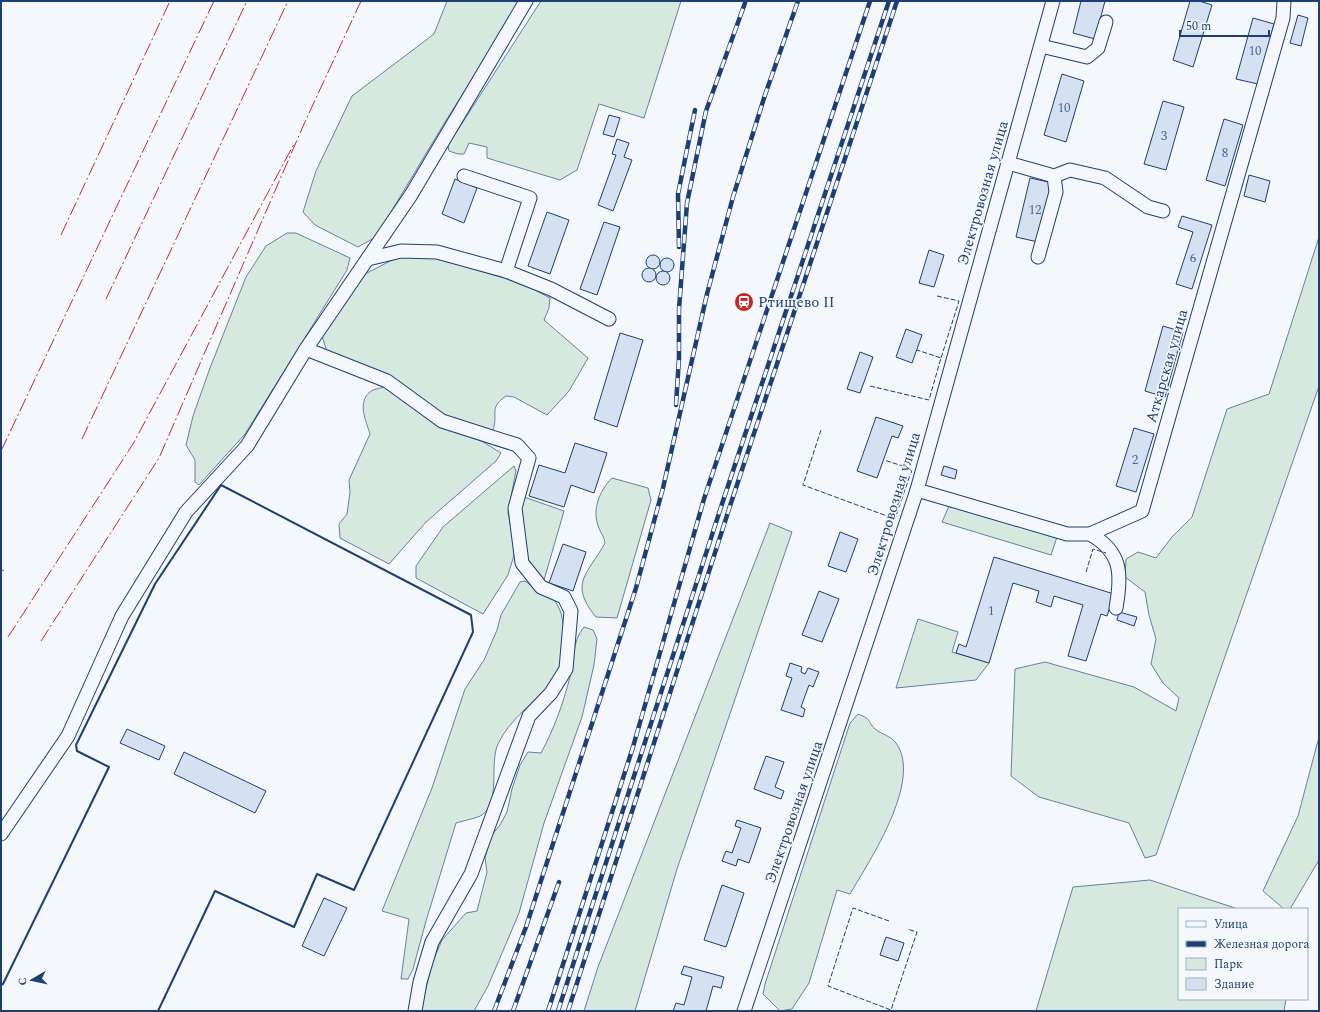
<svg xmlns="http://www.w3.org/2000/svg" width="1320" height="1012" font-family="Spectral,serif">
  <style>
    .green { fill: #d7e8df; stroke: #687fa3 }
    .building { fill: #d5e0f0; stroke: #1d3f73 }
    .lines { fill: none; stroke-linecap: round; stroke-linejoin: round }
    .minor-casing { stroke: #1d3f73; stroke-width: 15 }
    .minor { stroke: #f4f7fb; stroke-width: 13 }
    .rail-casing { stroke: #1d3f73; stroke-width: 4.5 }
    .rail { stroke: #f4f7fb; stroke-width: 3; stroke-dasharray: 9; stroke-linecap: butt }
    .fence { stroke: #1d3f73; stroke-width: 1; stroke-dasharray: 5 2; stroke-linecap: butt }
    .wall { stroke: #1d3f73; stroke-width: 2 }
    .power { stroke: #c62828; stroke-width: 1; stroke-dasharray: 14 3 2 3; stroke-linecap: butt }
    .labels { text-anchor: middle; dominant-baseline: central; stroke-width: 3; stroke-linejoin: round; paint-order: stroke }
    .number-label { font-size: 13px; fill: #4b6792 }
    .street-label { font-size: 15px; fill: #1d3f73; stroke: #f4f7fb }
    .poi-label { font-size: 15px; fill: #1d3f73; stroke: #f4f7fb; text-anchor: start }
  </style>
  <rect width="100%" height="100%" fill="#f4f7fb"/>
  <g class="green">
    <path d="M447,1H521L442,127L376,237L358,247L315,225L303,212L316,171L352,96L434,34Z"/>
    <path d="M541,1H681L644,118L599,104L577,170L560,180L487,158V147L469,143L464,154H458L449,151L448,145Z"/>
    <path d="M287,233H296L350,258L347,270L245,434L199,485L195,482V460L186,445L193,416L210,368L246,277L266,246Z"/>
    <path d="M1319,237V386L1156,855L1145,858L1129,823L1039,797L1011,776L1015,669L1045,662L1134,687L1176,711L1179,698L1163,683L1151,664L1156,639L1149,615L1145,592L1125,577L1126,559L1138,552L1156,558L1171,538L1192,517L1227,409L1269,394Z"/>
    <path d="M398,257H433L524,284L550,298L549,308L544,320L588,358L569,391L547,415L514,397L506,396C487,409 500,414 492,432L448,419L327,352L322,336L365,274Z"/>
    <path d="M385,387L437,426L480,440L501,453L496,461L426,522L389,564L340,538L339,524L347,514L350,492L349,480L370,434C366,421 357,402 370,392C373,389 381,388 385,387Z"/>
    <path d="M514,466L516,471L508,512L515,552L508,575L483,614L416,578V566L443,527Z"/>
    <path d="M612,478L648,488L651,500L617,618L596,617C568,583 588,574 605,543C604,536 601,534 599,528C591,510 600,490 612,478Z"/>
    <path d="M524,497L564,511L544,580L535,573L526,558L519,508Z"/>
    <path d="M949,506L1057,537L1051,555L942,522Z"/>
    <path d="M770,523L792,532L677,869L635,1011H584L598,967Z"/>
    <path d="M525,581C530,584 534,589 540,592C543,593 548,594 551,597C570,612 566,664 552,682C535,703 510,718 498,744C489,763 501,802 482,815C478,818 462,821 456,823L426,921L413,969L408,979H401L409,919L382,911L432,788L465,689L484,660L497,630L501,615L520,582Z"/>
    <path d="M918,619L958,632L952,652L989,663L976,680L896,688Z"/>
    <path d="M584,627L593,630L597,639L594,665L582,717L544,823L519,913L488,986L474,1011H421L431,966L442,940L466,913L477,911L487,872L485,858L491,836L500,825L507,812L512,789L520,765L528,752L541,753C554,729 563,704 570,677C574,661 572,641 584,627Z"/>
    <path d="M858,714C873,720 866,720 875,729C881,734 891,736 896,743C923,780 870,860 850,894L837,890L809,983L792,1009L780,1011L763,994L765,984L850,723Z"/>
    <path d="M1319,737V860L1290,909H1284L1263,891L1298,816Z"/>
    <path d="M1150,880L1238,909H1179V999H1286L1284,1011H1036L1073,887Z"/>
  </g>
  <g class="building">
    <path d="M1081,1H1105L1095,39L1073,33Z"/>
    <path d="M1190,1H1199L1212,5L1193,67L1173,60Z"/>
    <path d="M1298,15L1308,18L1301,46L1290,43Z"/>
    <path d="M1253,18L1274,24L1258,84L1236,79Z"/>
    <path d="M1062,74L1084,81L1066,142L1044,135Z"/>
    <path d="M1163,101L1184,107L1166,170L1144,164Z"/>
    <path d="M609,115L620,118L614,137L603,134Z"/>
    <path d="M1224,119L1243,125L1225,186L1206,180Z"/>
    <path d="M617,139L629,143L624,157L632,160L613,211L598,205L616,155L612,154Z"/>
    <path d="M1249,175L1270,181L1265,202L1244,196Z"/>
    <path d="M1030,178L1053,183L1038,242L1016,237Z"/>
    <path d="M455,179L477,188L464,223L442,214Z"/>
    <path d="M547,212L569,220L550,274L528,266Z"/>
    <path d="M1182,216L1212,225L1192,289L1176,284L1193,232L1178,227Z"/>
    <path d="M604,222L620,227L597,295L580,289Z"/>
    <path d="M929,250L944,255L934,287L919,283Z"/>
    <circle cx="653" cy="262" r="7"/>
    <circle cx="667" cy="265" r="7"/>
    <circle cx="649" cy="275" r="7"/>
    <circle cx="663" cy="278" r="7"/>
    <path d="M1163,326L1183,332L1165,397L1145,391Z"/>
    <path d="M906,329L922,335L912,363L896,357Z"/>
    <path d="M620,333L643,340L617,427L594,419Z"/>
    <path d="M860,352L873,357L860,393L847,389Z"/>
    <path d="M876,417L903,426L898,438L892,436L877,478L857,471Z"/>
    <path d="M1134,428L1154,434L1136,492L1116,486Z"/>
    <path d="M575,443L607,453L594,493L571,485L564,507L529,496L539,465L565,473Z"/>
    <path d="M944,466L957,470L955,479L941,475Z"/>
    <path d="M840,532L858,539L846,572L828,566Z"/>
    <path d="M563,544L586,552L573,591L549,583Z"/>
    <path d="M994,557L1114,594L1107,616L1101,614L1086,661L1068,656L1083,605L1054,596L1051,607L1036,602L1039,591L1013,583L989,663L956,653L959,644L966,647Z"/>
    <path d="M819,591L839,599L822,642L802,635Z"/>
    <path d="M1119,612L1137,617L1134,626L1117,620Z"/>
    <path d="M790,663L802,667L801,672L805,674L808,668L819,672L813,687L809,685L801,707L805,709L803,717L781,710L792,678L786,676Z"/>
    <path d="M127,729L165,746L159,760L120,743Z"/>
    <path d="M184,752L266,791L255,813L174,774Z"/>
    <path d="M766,756L784,762L775,787L784,791L781,799L754,789Z"/>
    <path d="M737,820L761,828L749,863L738,859L736,866L722,861L726,851L732,853L741,828L735,826Z"/>
    <path d="M722,885L744,893L726,947L704,940Z"/>
    <path d="M324,898L347,908L324,956L302,946Z"/>
    <path d="M886,937L904,943L898,961L880,955Z"/>
    <path d="M684,966L724,977L721,988L713,986L706,1011H673L676,1003L684,1005L692,977L681,974Z"/>
  </g>
  <g class="lines">
    <g class="minor-casing">
      <g id="minor">
        <path d="M1041,46L1087,57L1098,48L1106,22"/>
        <path d="M1008,163L1054,176L1056,192L1038,257"/>
        <path d="M464,176L530,198L506,271"/>
        <path d="M1054,176L1070,170L1105,178L1148,207L1163,211"/>
        <path d="M368,259L401,251L437,252L506,271L551,289L609,319"/>
        <path d="M306,349L387,381L442,421L517,445L529,458L515,508L522,563L541,587L564,597L571,611L566,669L551,693L529,716L471,874L432,942L420,982L415,1011"/>
        <path d="M917,490L1067,534H1090L1142,511L1283,18L1284,1"/>
        <path d="M1090,534C1122,552 1122,574 1116,608"/>
        <path d="M1,834L68,736L122,616L186,512L247,446L306,349L411,195L526,1"/>
        <path d="M744,1011L917,490L1053,1"/>
      </g>
    </g>
    <use href="#minor" class="minor"/>
    <g class="rail-casing">
      <g id="rail">
        <path d="M679,247L678,194L695,110"/>
        <path d="M676,405L679,358V309L687,203L706,111L745,3"/>
        <path d="M494,1011L526,927L636,588L663,488L707,294L733,197L765,95L798,1"/>
        <path d="M513,1011L559,882"/>
        <path d="M548,1011L633,747L704,499L870,1"/>
        <path d="M558,1011L722,504L889,1"/>
        <path d="M568,1011L730,506L897,1"/>
      </g>
    </g>
    <use href="#rail" class="rail"/>
    <g class="fence">
      <path d="M937,296L959,301L941,358"/>
      <path d="M870,386L929,400L941,358L917,350"/>
      <path d="M821,430L803,485L895,519L912,469L884,460"/>
      <path d="M1086,572L1093,549L1106,553"/>
      <path d="M889,921L853,908L828,986L891,1010L917,932L907,929"/>
    </g>
    <path class="wall" d="M1,985L3,984L109,767L77,751L76,745L155,584L221,485L471,615L473,632L354,890L317,874L294,927L215,891L158,1011"/>
    <g class="power">
      <path d="M61,235L170,1"/>
      <path d="M106,299L247,1"/>
      <path d="M82,439L288,1"/>
      <path d="M1,451L214,1"/>
      <path d="M1,569L4,571"/>
      <path d="M8,637L133,444L294,144"/>
      <path d="M41,641L159,458L304,124L361,1"/>
    </g>
  </g>
  <defs>
    <g id="station-disc" transform="scale(1)"><circle r="9.5" fill="#c62828" stroke="#f4f7fb"/><path d="M-3-6H3Q5-6 5-4V2Q5 4 3 4L4.5 6H3L1.5 4h-3L-3 6H-4.5L-3 4Q-5 4-5 2V-4Q-5-6-3-6ZM-3.5-4v3h7v-3ZM-3.5 1v1.5H-2V1ZM2 1v1.5H3.5V1Z" fill="#fff"/></g>
  </defs>
  <g fill-rule="evenodd">
    <use href="#station-disc" x="744" y="302"/>
  </g>
  <g class="labels">
    <g class="number-label">
      <text x="1255" y="51">10</text>
      <text x="1064" y="108">10</text>
      <text x="1164" y="136">3</text>
      <text x="1225" y="153">8</text>
      <text x="1035" y="210">12</text>
      <text x="1193" y="258">6</text>
      <text x="1135" y="460">2</text>
      <text x="991" y="611">1</text>
    </g>
    <g class="street-label">
      <text transform="translate(983 193) rotate(-74)">Электровозная улица</text>
      <text transform="translate(1167 366) rotate(-74)">Аткарская улица</text>
      <text transform="translate(894 504) rotate(-73)">Электровозная улица</text>
      <text transform="translate(794 812) rotate(-71)">Электровозная улица</text>
    </g>
    <g class="poi-label">
      <text x="758" y="302">Ртищево II</text>
    </g>
  </g>
  <rect width="1320" height="1012" fill="none" stroke="#1d3f73" stroke-width="4"/>
  <rect x="1178" y="908" width="130" height="92" fill="#f4f7fb" stroke="#9eadc5"/>
  <rect x="1186" y="921" width="20" height="6" fill="#f4f7fb" stroke="#9eadc5"/>
  <text x="1214" y="928" font-size="12" fill="#1d3f73">Улица</text>
  <rect x="1186" y="941" width="20" height="6" fill="#1d3f73" stroke="#9eadc5"/>
  <text x="1214" y="948" font-size="12" fill="#1d3f73">Железная дорога</text>
  <rect x="1186" y="958" width="20" height="12" fill="#d7e8df" stroke="#9eadc5"/>
  <text x="1214" y="968" font-size="12" fill="#1d3f73">Парк</text>
  <rect x="1186" y="978" width="20" height="12" fill="#d5e0f0" stroke="#9eadc5"/>
  <text x="1214" y="988" font-size="12" fill="#1d3f73">Здание</text>
  <g transform="translate(32 980) rotate(261)" stroke="#f4f7fb" stroke-width="3" paint-order="stroke">
  <path d="M0-3L7 15L0 10L-7 15Z" fill="#1d3f73"/>
  <text y="-6" font-size="11" font-weight="bold" text-anchor="middle" fill="#1d3f73">С</text>
  </g>
  <path d="M1180 30v6h89v-6" fill="none" stroke="#1d3f73" stroke-width="2"/>
  <text x="1186" y="30" font-size="12" fill="#1d3f73" stroke="#f4f7fb" stroke-width="3" paint-order="stroke">50 m</text>
</svg>
